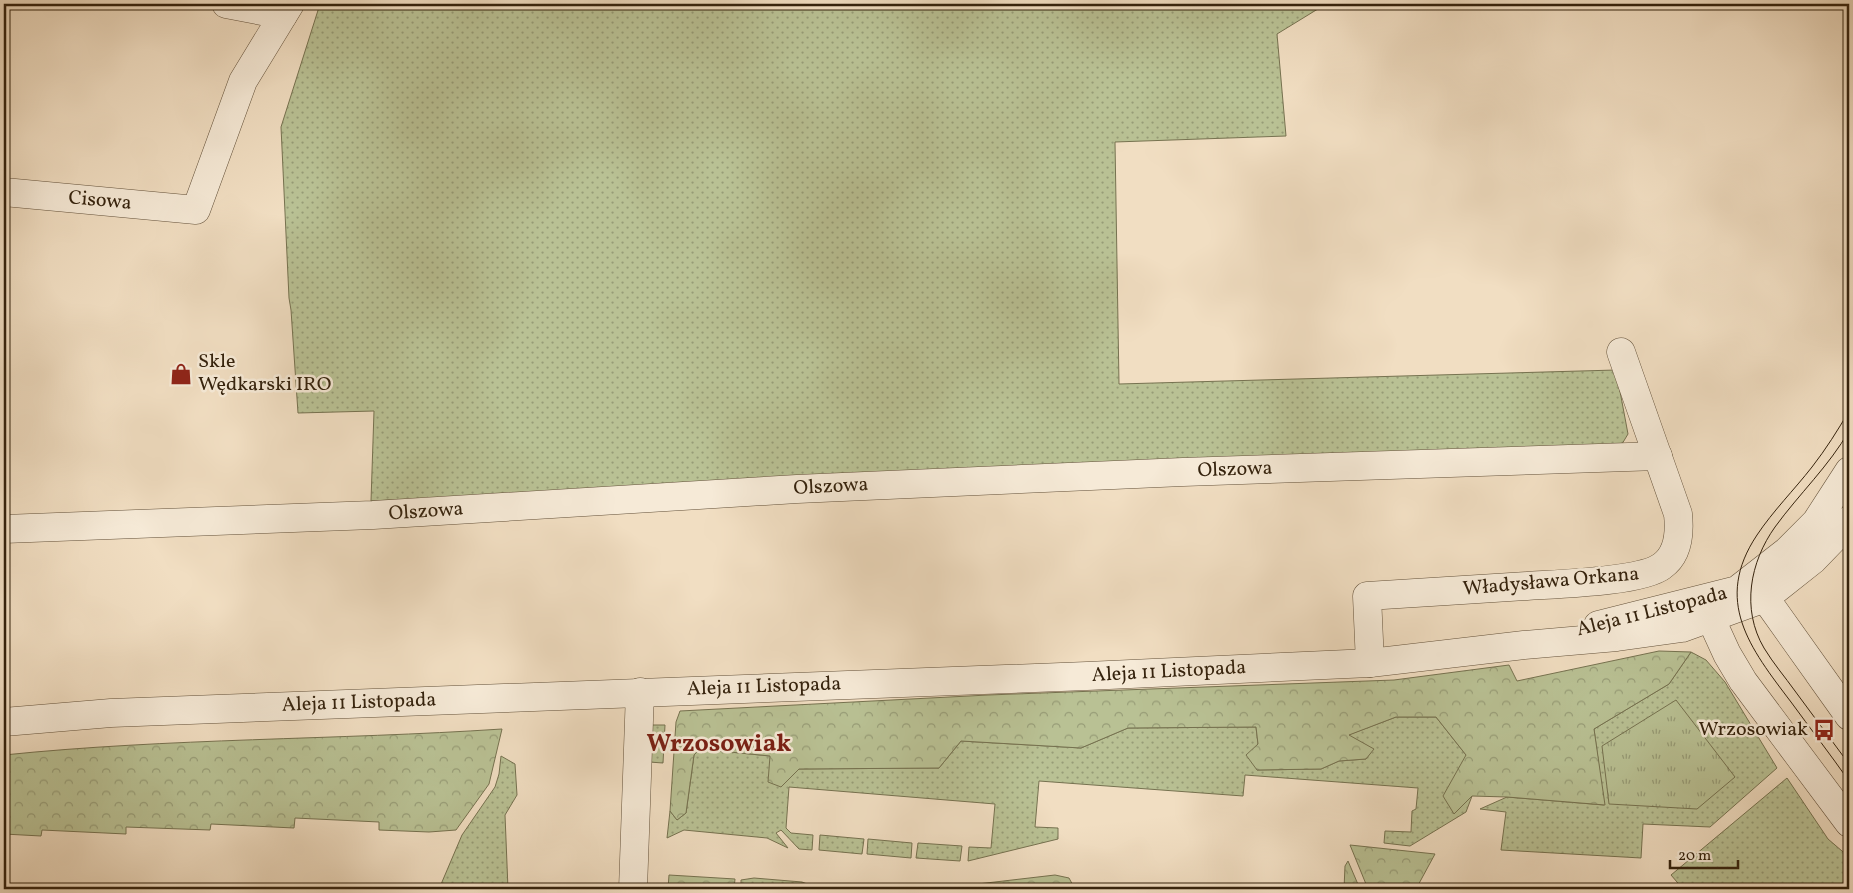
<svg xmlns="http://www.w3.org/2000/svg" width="1853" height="893" font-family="Vollkorn,serif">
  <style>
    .grass { fill: url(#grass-dots); stroke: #767250 }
    .forest { fill: url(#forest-crowns); stroke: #767250 }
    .park { fill: url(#park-tufts); stroke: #767250 }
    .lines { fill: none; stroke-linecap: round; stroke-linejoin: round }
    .minor-casing { stroke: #63513a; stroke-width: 29 }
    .minor { stroke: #f6ead7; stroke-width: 28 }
    .tram { stroke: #34220d; stroke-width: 1 }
    .labels { text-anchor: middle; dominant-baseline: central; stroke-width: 5; stroke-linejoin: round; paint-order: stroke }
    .street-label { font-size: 20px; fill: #34220d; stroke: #f6ead7 }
    .poi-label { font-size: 20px; fill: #34220d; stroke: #f6ead7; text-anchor: start }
    .district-label { font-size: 25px; font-weight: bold; fill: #7a1f14; stroke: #f6ead7 }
  </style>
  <defs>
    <pattern id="grass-dots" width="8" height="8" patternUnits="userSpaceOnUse" patternTransform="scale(1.25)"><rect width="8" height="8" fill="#b9c194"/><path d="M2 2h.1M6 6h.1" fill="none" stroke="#979c77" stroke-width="1.8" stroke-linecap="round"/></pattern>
    <pattern id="forest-crowns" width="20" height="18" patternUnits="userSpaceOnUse" patternTransform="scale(1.25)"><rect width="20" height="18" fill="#b9c194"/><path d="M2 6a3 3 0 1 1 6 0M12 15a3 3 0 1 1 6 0" fill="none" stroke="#979c77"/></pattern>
    <pattern id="park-tufts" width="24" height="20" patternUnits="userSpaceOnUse" patternTransform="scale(1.25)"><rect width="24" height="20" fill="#b9c194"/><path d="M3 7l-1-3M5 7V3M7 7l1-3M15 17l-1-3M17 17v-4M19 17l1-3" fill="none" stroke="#979c77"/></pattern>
  </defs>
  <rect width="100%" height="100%" fill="#f1dec2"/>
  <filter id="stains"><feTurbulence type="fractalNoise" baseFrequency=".004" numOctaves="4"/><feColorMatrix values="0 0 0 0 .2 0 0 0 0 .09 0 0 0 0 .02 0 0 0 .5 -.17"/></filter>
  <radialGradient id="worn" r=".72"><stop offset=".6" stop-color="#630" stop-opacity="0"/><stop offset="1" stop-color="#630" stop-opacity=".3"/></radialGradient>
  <g class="grass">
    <path d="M320,4H1326L1277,34L1286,136L1115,142L1119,384L1616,370L1628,434L1622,444L371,501L374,411L298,413L291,310L289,298L281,127Z"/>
    <path d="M1691,652L1706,660L1725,682L1777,768L1710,827L1643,824L1641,858L1501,850L1506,812L1480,809L1507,797L1604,805L1594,729L1669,684Z"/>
    <path d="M1396,717H1436L1466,755L1472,796L1466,812L1410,846L1384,843L1385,831L1411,832L1412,811L1416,809L1418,788L1245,775L1243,796L1039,781L1035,827L1058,828V839L968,861L969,847L991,848L995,804L789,787L786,828L791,833L813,835L812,850L799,849L781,830L776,833L788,848L767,838L684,830L667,838L670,811L677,820L686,813L694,755L700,749L770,756L799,769L939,768L961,741L1081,748L1128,728L1256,727L1258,744L1257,770L1321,769L1339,761L1366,759L1373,749L1348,735Z"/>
    <path d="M651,725H665L663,763L649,762Z"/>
    <path d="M501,756L515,764L517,795L505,815L508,889H439L462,835L495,787L499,774Z"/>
    <path d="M1787,778L1828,839L1849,857V889H1683L1671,875Z"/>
    <path d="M820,835L864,839L862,854L819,850Z"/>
    <path d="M868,839L912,843L911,858L867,854Z"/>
    <path d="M918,843L962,846L960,861L916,858Z"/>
    <path d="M754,878L802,882L820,889H741V880Z"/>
  </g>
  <g class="forest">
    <path d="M1659,651L1691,652L1669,684L1594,729L1605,805L1507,797L1472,796L1454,814L1443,796L1466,755L1436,717H1396L1349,735L1374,749L1366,759L1339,761L1321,769L1257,770L1246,755L1258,744L1256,727L1128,728L1081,748L961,741L939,768L799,769L781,787L768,782L770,756L700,749L694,755L686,813L677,820L670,811L676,722L680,711L988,695L1394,680L1509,665L1517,681Z"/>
    <path d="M502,729L489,784L456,830L429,832L379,830V822L295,818L294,828L211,824L210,830L126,827V834L42,830L41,836L4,834V755C169,738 336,740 502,729Z"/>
    <path d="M1350,845L1435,854L1416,889H1368Z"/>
    <path d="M1348,861L1360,889H1344L1345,866Z"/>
    <path d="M669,875L735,879L734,889H668Z"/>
    <path d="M1055,875L1069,878L1075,889H953L952,887Z"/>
  </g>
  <path class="park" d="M1676,700L1735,777L1697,809L1609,804L1602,746Z"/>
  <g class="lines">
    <g class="minor-casing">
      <g id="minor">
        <path d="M226,4L283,15"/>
        <path d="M4,192L196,210L243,81L290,4"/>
        <path d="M4,529L373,515L797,489L1183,472L1658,456"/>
        <path d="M1748,593L1765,598L1849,716"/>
        <path d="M1723,606L1711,619L1727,654L1743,681L1849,823"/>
        <path d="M1598,625L1737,590L1787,551L1816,522L1849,471"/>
        <path d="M1370,663L1367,596C1420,593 1474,589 1527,586C1556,584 1641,582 1662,566C1679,554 1680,533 1678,514L1621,352"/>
        <path d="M4,722L111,713L1087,676L1370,663L1524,645L1617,637L1682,628L1765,598L1813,560L1845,527L1849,520"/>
        <path d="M633,889L640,692"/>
      </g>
    </g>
    <use href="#minor" class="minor"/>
    <g class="tram">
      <path d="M1849,411C1838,430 1826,449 1812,467C1794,490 1773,511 1757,535C1713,601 1750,648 1791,702C1810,728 1830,754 1849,781"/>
      <path d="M1849,431C1829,466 1799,494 1775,527C1750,562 1741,609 1764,648C1773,663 1785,677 1795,691C1813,715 1831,740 1849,764"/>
    </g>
  </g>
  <defs>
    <g id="shop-bare" transform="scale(1.725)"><path d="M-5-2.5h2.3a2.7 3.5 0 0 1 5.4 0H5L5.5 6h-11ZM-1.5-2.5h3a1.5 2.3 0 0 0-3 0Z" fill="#8f2418" stroke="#f6ead7" stroke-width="2.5" paint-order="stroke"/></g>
    <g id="bus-bare" transform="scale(1.725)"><path d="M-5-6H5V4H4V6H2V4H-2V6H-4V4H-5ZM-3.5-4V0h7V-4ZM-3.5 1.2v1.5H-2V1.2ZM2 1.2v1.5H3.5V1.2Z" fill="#8f2418" stroke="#f6ead7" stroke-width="2.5" paint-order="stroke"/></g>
  </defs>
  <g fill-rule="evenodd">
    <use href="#shop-bare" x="181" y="374"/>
    <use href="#bus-bare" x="1824" y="730"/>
  </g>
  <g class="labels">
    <g class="street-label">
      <text transform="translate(100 201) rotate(5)">Cisowa</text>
      <text transform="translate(1235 470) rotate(-2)">Olszowa</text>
      <text transform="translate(831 487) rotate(-3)">Olszowa</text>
      <text transform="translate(426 512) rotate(-4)">Olszowa</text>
      <text transform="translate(1551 582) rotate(-5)">Władysława Orkana</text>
      <text transform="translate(1652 612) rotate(-14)">Aleja 11 Listopada</text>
      <text transform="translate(1169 672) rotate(-3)">Aleja 11 Listopada</text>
      <text transform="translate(764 687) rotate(-2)">Aleja 11 Listopada</text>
      <text transform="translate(359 703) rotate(-2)">Aleja 11 Listopada</text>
    </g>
    <g class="poi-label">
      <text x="198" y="362">Skle<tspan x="198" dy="23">Wędkarski IRO</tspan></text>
      <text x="1808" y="730" text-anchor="end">Wrzosowiak</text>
    </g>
    <g class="district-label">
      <text x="719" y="744">Wrzosowiak</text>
    </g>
  </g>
  <rect width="1853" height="893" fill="none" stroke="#f1dec2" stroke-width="20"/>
  <rect x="5" y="5" width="1843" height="883" fill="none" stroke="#34220d" stroke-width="2.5"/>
  <rect x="10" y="10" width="1833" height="873" fill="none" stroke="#34220d"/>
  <path d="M1670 860v8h68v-8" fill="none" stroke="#34220d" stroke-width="2.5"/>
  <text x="1678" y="860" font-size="15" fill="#34220d" stroke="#f6ead7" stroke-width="4" paint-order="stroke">20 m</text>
  <rect width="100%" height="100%" filter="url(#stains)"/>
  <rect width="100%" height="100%" fill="url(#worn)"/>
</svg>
